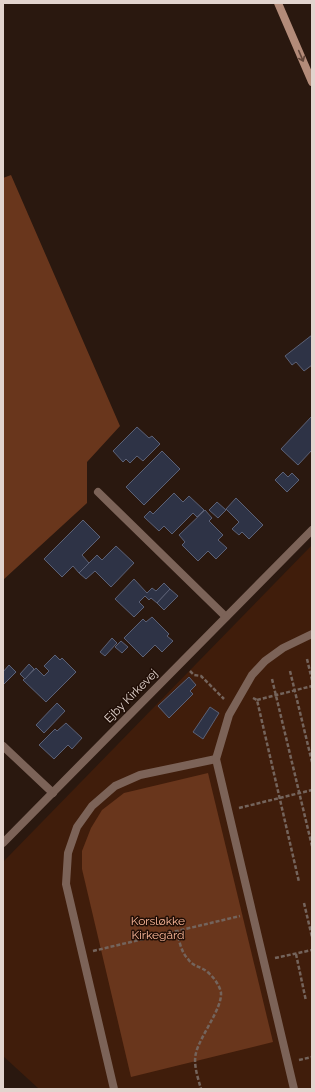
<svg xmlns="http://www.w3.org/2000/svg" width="315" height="1092" font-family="Raleway,sans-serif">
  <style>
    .green { fill: #401d0b }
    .forest { fill: #69361c }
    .building { fill: #2e3346; stroke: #5c6176 }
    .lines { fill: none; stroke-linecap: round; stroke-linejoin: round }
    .path { stroke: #74645c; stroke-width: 2.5; stroke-dasharray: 4 2; stroke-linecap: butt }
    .lane { stroke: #7c6358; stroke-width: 8 }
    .street { stroke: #7c6358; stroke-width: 8 }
    .secondary { stroke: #b38b79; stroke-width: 8 }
    .oneway { stroke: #62463a }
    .labels { text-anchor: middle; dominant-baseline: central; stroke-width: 3; stroke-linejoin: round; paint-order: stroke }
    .street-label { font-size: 12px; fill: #e2d4ce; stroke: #200e06 }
    .park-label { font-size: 12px; fill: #fdb99a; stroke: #200e06 }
  </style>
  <rect width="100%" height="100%" fill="#2a180f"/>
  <path class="green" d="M312,545V1089H39L3,1056V862Z"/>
  <g class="forest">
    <path d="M11,175L120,426L87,462V503L3,580V178Z"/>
    <path d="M208,773L273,1042L131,1077L82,869V851L91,828L102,810L124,793Z"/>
  </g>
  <g class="building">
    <path d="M312,335V365L304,371L296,362L292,365L285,356Z"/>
    <path d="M312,416V450L298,465L281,449Z"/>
    <path d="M137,427L149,438L152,436L160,444L143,461L137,456L130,463L126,459L123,462L113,451Z"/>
    <path d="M162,451L180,469L144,505L126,487Z"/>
    <path d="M283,472L288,477L292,473L299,480L287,492L275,480Z"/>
    <path d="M174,493L183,502L189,496L204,510L197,517L193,513L172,534L164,526L159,531L144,517L150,511L153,514Z"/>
    <path d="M236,498L263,525L249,539L242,532L239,535L232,529L239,522L226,509Z"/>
    <path d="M217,502L226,510L218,518L209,510Z"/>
    <path d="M205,510L212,518L209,521L223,535L218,540L227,548L216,559L208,551L198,561L182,545L185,542L179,535Z"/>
    <path d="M83,520L100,537L82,555L89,563L79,573L73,566L62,577L44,559Z"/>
    <path d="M116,546L134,563L111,587L95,571L86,579L79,573L97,555L102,560Z"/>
    <path d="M134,579L147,593L152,588L156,591L164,583L170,589L157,603L151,598L149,600L145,596L139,602L144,607L134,617L115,599Z"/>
    <path d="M170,589L178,596L164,610L157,603Z"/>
    <path d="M152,617L169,634L167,636L173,641L162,652L155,645L143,657L124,638L143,619L146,622Z"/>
    <path d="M112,638L117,643L105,656L100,652Z"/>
    <path d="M121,641L128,647L122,653L115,647Z"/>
    <path d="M55,655L60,660L62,658L76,672L46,702L23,680L36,668L44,676L49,671L44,666Z"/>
    <path d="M29,664L34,669L25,679L20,674Z"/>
    <path d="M9,665L16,672L3,685V672Z"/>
    <path d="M189,677L196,685L190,691L193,694L169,718L158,706Z"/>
    <path d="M57,703L65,711L44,733L36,725Z"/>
    <path d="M210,707L219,713L203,739L193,732Z"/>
    <path d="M66,723L82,738L72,749L68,745L54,759L39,745L55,729L57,731Z"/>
  </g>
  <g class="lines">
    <g class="path">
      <path d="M307,659L312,680"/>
      <path d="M190,671L194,675L201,676L224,699"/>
      <path d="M290,671L312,762"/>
      <path d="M272,679L312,846"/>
      <path d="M253,698L257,700L299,882"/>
      <path d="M257,700L312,686"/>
      <path d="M239,808L312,790"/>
      <path d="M304,903L312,937"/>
      <path d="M177,931C179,940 181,952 188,959C192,965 197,966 203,969C211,973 220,985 221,993C222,1009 200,1036 196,1053C193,1064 198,1078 201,1089"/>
      <path d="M93,951L240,916"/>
      <path d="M296,954L306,1001"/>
      <path d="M275,958L312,950"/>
      <path d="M299,1060L312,1057"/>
    </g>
    <g class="lane">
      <path d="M114,1089L66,884L68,853L77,827L92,806L115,786L140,775L216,759"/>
      <path d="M294,1089L216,759L229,715L252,675L265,661L283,648L312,634"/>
    </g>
    <g class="street">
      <path d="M98,492L226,617"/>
      <path d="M3,746L53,793"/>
      <path d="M3,843L312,530"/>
    </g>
    <path class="secondary" d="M278,3L312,82"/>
  </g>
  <defs><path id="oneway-shaft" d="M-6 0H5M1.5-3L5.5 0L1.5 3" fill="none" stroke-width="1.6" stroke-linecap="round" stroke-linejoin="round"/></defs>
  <use class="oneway" href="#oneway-shaft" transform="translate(301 56) rotate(67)"/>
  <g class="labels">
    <g class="street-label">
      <text transform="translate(131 696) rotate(-45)">Ejby Kirkevej</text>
    </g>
    <g class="park-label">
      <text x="158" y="921">Korsløkke<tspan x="158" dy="14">Kirkegård</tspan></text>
    </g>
  </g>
  <rect width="315" height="1092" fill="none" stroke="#e2d4ce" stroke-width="8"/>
</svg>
